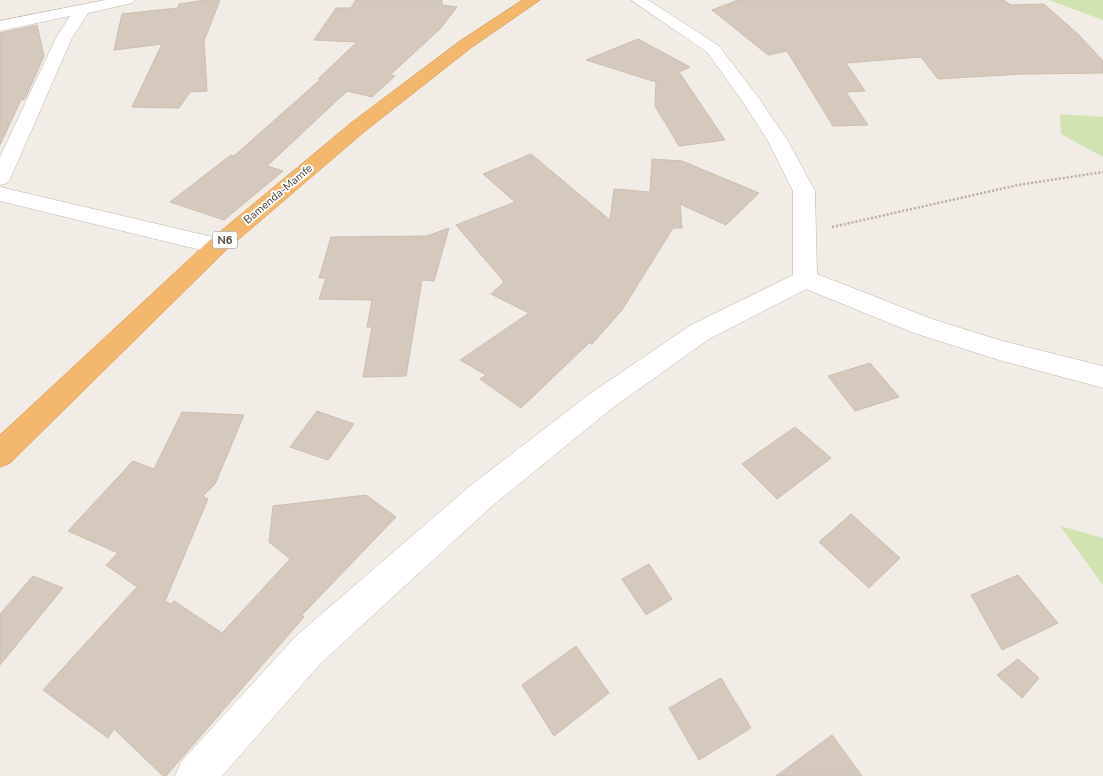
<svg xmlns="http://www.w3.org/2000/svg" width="1103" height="776" font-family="'Nunito Sans',sans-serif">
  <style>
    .green { fill: #d1e3b0 }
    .building { fill: #d5c9be; stroke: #ccbdaf }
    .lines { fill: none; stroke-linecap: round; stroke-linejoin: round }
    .minor-casing { stroke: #bfb5ab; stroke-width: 1 }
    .highway-casing { stroke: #d18b3e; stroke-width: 1 }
    .path { stroke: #bcad9a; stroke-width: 2.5; stroke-dasharray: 2 2; stroke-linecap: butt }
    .minor { fill: #fff; fill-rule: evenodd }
    .highway { fill: #f3b86d; fill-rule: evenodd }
    .labels { text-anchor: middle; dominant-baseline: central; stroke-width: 4; stroke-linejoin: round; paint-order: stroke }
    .far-street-label { font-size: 11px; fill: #433c35; stroke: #fff }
    .shield { fill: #fff; stroke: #7b7672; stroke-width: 1 }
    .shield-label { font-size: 11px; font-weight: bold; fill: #433c35 }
  </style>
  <rect width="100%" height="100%" fill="#f1ece5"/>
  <g class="green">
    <path d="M1049,0H1103V20Z"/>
    <path d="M1060,114L1103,117V157L1061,134Z"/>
    <path d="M1060,526L1103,538V585Z"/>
  </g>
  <g class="building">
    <path d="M206,0H220L204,41L207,91L190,92L179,108L132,107L162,44L114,50L122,14L178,8L179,4Z"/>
    <path d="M356,0H442V5L457,7L440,29L390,75L395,76L372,97L347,91L267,166L283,171L224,220L170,202L231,155L234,156L321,79H318L357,42L314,40L336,8H351Z"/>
    <path d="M738,0H1003L1011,5L1044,4L1078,34L1103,61V73L1023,74L938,79L921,57L846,63L865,91L846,92L868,125L833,126L787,51L768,55L712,10Z"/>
    <path d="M37,25L44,56L25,99L21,100L0,145V33Z"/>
    <path d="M638,39L690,67L679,72L725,140L679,146L655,106L656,82L586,60Z"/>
    <path d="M531,154L610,220L614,189L650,192L652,159L682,161L759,193L726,225L680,204L682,228H673L622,310L592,344L589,343L521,408L480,379L486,375L460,360L529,313L491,294L504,282L456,225L515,202L483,174Z"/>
    <path d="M449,228L434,281L422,280L406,376L363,377L372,327H367L372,300L319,299L326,278H319L331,237L427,236Z"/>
    <path d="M870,363L899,397L855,411L828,376Z"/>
    <path d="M317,411L354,424L328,460L290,447Z"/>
    <path d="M182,412L244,415L215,484L203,496L208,499L165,601L171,604L174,601L222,633L290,559L269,542L273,506L366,495L396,517L302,615L304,617L166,776H163L114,729L108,738L43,690L137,587L106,565L118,553L68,531L133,461L154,469Z"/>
    <path d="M795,427L831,458L777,499L742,464Z"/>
    <path d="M851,514L900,558L869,588L819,542Z"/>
    <path d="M649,564L672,599L646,615L622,579Z"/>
    <path d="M1018,575L1058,623L1002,650L971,595Z"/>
    <path d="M33,576L63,588L0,665V614Z"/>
    <path d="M576,646L609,693L554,736L522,685Z"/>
    <path d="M1018,659L1039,678L1022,698L997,675Z"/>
    <path d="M721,678L751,728L699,760L669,708Z"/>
    <path d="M832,735L862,776H776Z"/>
  </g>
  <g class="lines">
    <g class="minor-casing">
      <g id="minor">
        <path d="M105,0H134L132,3L88,13L72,38L10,179L7,183L0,185V157L56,38L70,16L0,31V21Z"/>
        <path d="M631,0H648L719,46L760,100L788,141L815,191L817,274L932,319L999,340L1103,366V388L999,360L914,333L806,289L709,339L611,409L492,506L322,662L222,776H175L181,762L296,636L470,486L591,393L691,325L793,275V191L768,141L743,102L707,52Z"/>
        <path d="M0,187L217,238L225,241L228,246L225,251L217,254L0,201Z"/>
      </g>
    </g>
    <g class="highway-casing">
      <path id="highway" d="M523,0H540L472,47L365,131L225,251L10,463L0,467V435L209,241L351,123L460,41Z"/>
    </g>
    <path class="path" d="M832,227L1018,185L1103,172"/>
    <use href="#minor" class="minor"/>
    <use href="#highway" class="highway"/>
  </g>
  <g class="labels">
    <g class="far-street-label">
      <text transform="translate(278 194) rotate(-40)">Bamenda-Mamfe</text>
    </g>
    <rect class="shield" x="212.5" y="231.5" width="25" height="17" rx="4"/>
    <g class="shield-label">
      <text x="225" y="240">N6</text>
    </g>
  </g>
</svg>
